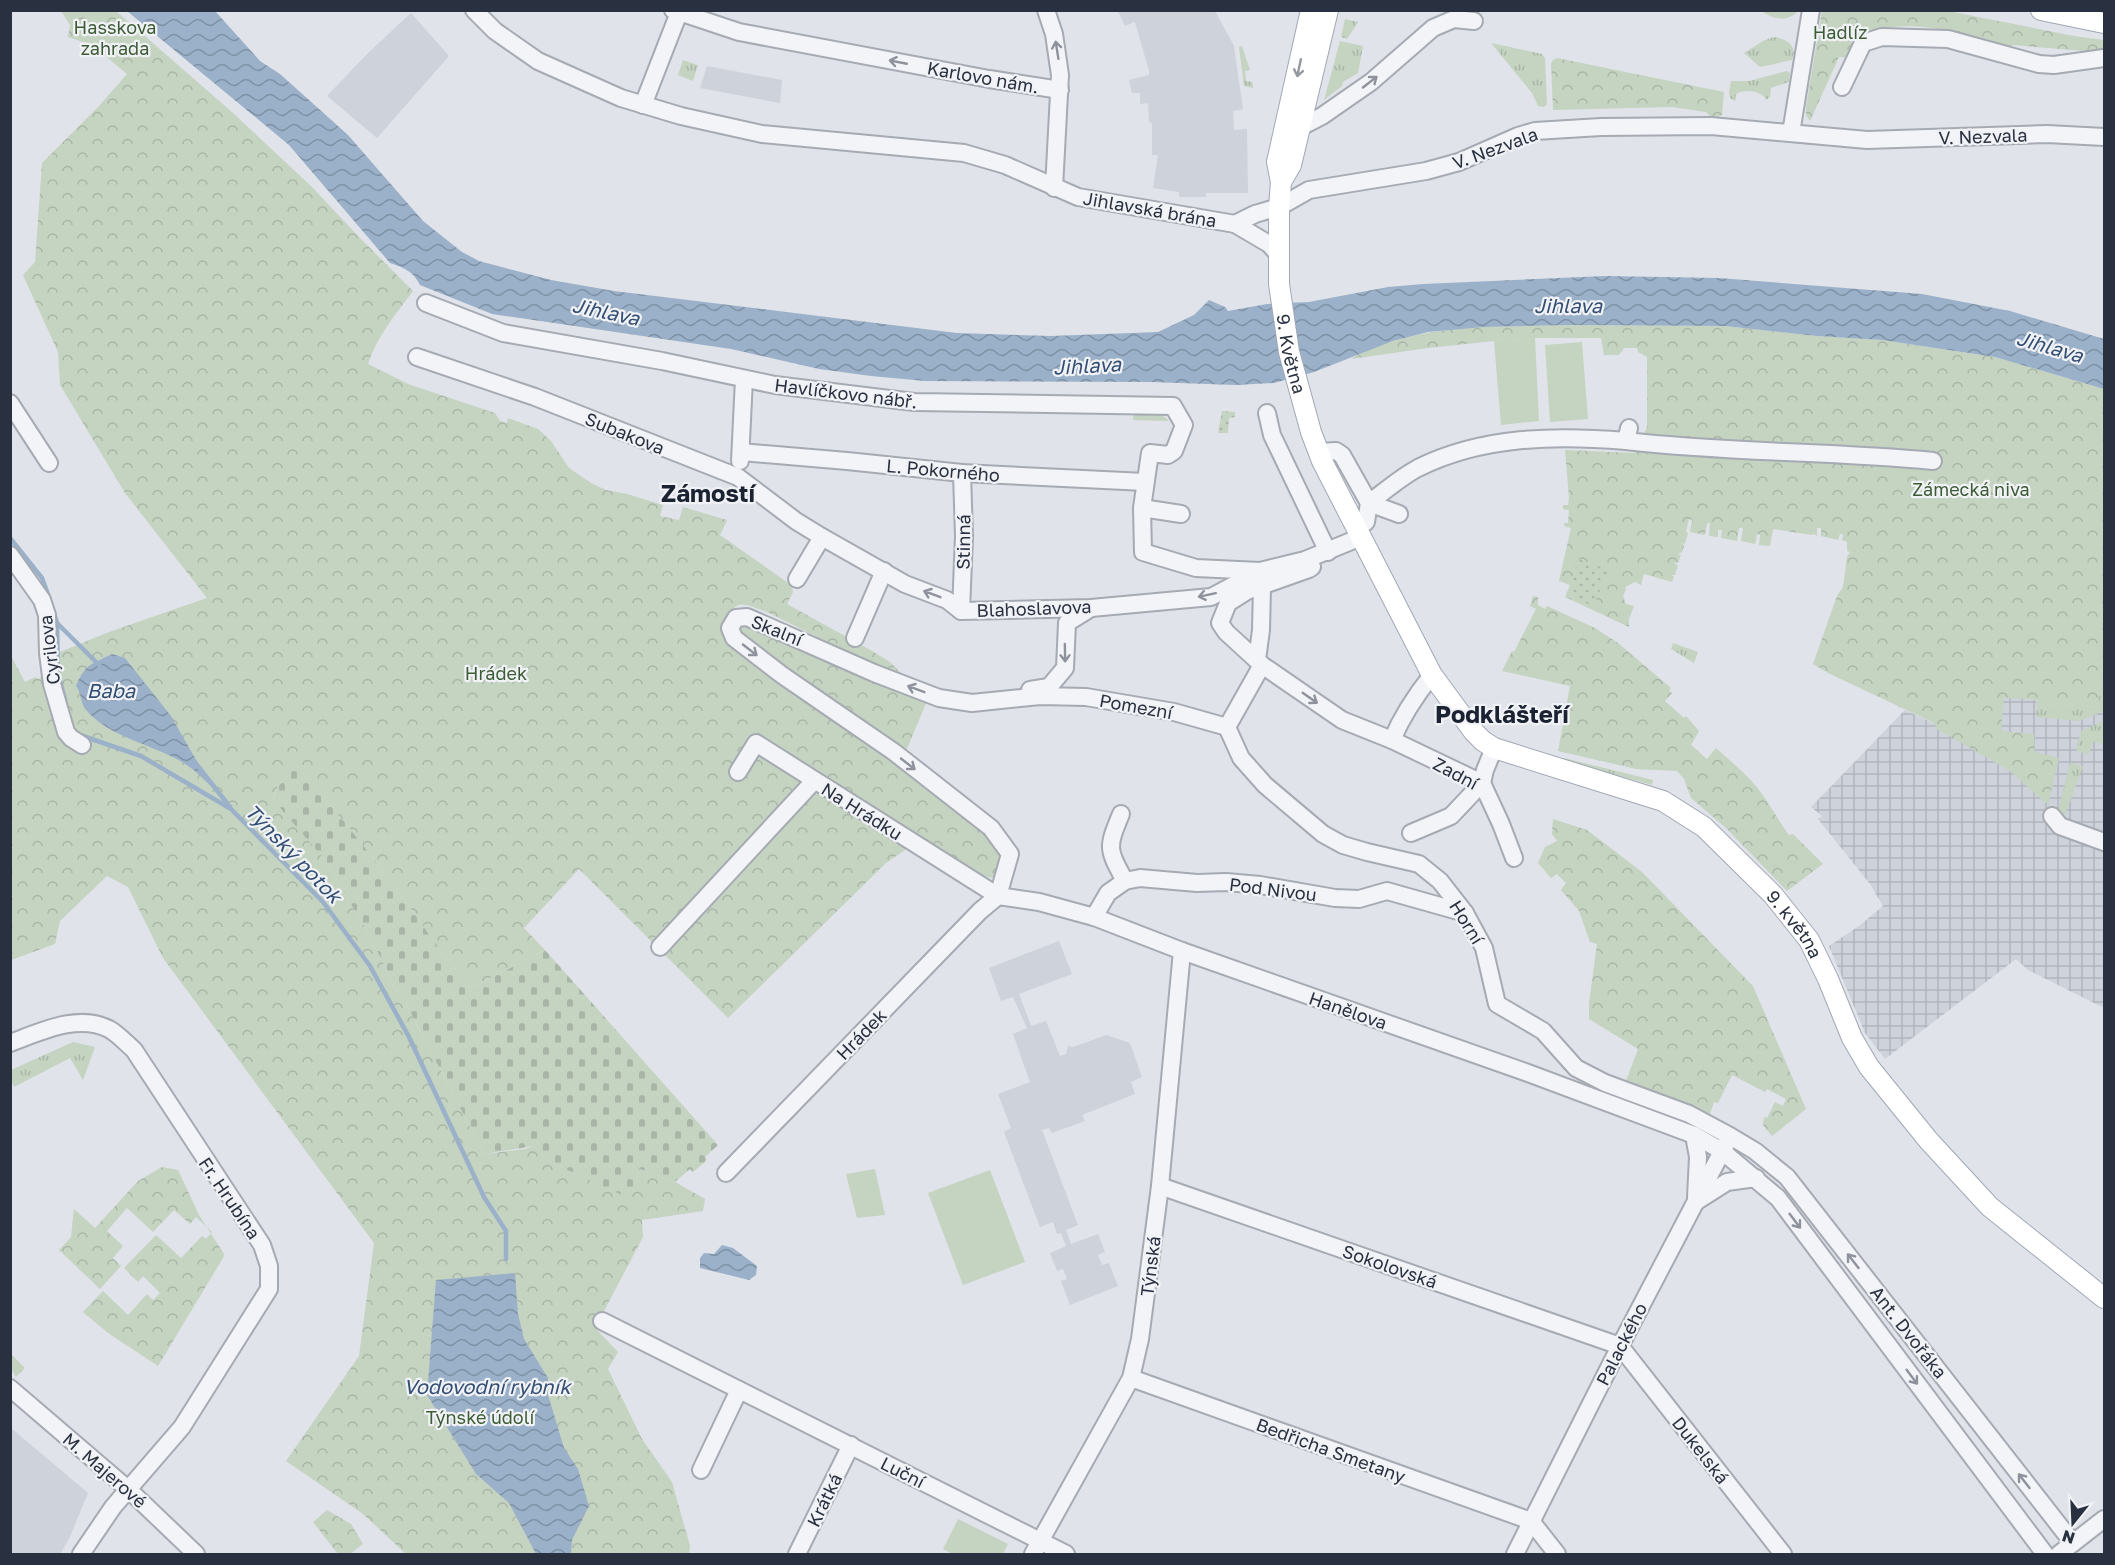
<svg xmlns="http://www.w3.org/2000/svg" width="2115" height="1565" font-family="'Golos Text',sans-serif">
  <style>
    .built { fill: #ced2db }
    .industrial { fill: url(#industrial-grid) }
    .grass { fill: url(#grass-tufts) }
    .cemetery { fill: url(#cemetery-stones) }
    .park { fill: url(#park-crowns) }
    .garden { fill: url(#garden-dots) }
    .pitch { fill: #c5d3c1 }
    .water { fill: url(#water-waves) }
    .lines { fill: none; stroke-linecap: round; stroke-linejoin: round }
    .stream { stroke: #9bb1c9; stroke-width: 4.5 }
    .minor-casing { stroke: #a5aab3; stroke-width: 20 }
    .major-casing { stroke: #a0a8b5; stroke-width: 22 }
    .minor { stroke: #f3f4f7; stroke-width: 16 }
    .major { stroke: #fff; stroke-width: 20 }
    .oneway { stroke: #8e929c }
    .oneway2 { stroke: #9498a0 }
    .labels { text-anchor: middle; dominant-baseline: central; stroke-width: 4.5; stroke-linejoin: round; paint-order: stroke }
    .park-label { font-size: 18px; fill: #3d5c36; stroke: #f0f2f6 }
    .street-label { font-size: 18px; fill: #293140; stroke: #f0f2f6 }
    .water-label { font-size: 20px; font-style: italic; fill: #334f74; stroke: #f0f2f6 }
    .district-label { font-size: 24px; font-weight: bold; fill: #1b2231; stroke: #f0f2f6 }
  </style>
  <defs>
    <pattern id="industrial-grid" width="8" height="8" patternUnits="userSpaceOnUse" patternTransform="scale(1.5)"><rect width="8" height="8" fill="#ced2db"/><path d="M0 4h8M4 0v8" fill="none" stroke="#b1b5bd"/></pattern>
    <pattern id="grass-tufts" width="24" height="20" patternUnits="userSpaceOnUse" patternTransform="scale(1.5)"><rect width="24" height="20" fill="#c5d3c1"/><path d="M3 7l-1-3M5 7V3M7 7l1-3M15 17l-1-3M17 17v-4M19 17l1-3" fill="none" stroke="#a9b6a7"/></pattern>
    <pattern id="cemetery-stones" width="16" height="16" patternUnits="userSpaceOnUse" patternTransform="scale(1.5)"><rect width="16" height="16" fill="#c5d3c1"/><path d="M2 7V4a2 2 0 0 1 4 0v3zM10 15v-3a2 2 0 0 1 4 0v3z" fill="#a9b6a7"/></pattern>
    <pattern id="park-crowns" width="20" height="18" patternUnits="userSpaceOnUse" patternTransform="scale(1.5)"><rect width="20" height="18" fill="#c5d3c1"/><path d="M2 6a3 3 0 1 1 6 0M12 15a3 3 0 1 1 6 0" fill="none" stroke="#a9b6a7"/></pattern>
    <pattern id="garden-dots" width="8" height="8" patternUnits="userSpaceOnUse" patternTransform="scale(1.5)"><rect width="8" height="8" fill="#c5d3c1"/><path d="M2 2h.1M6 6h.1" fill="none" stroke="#a9b6a7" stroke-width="1.8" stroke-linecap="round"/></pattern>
    <pattern id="water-waves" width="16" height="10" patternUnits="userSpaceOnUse" patternTransform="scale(1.5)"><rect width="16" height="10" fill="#9bb1c9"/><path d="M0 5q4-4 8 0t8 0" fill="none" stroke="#7e91a5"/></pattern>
  </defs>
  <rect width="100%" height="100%" fill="#e0e3e9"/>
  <g class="built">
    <path d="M1118,11H1215L1234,46L1243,109L1233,111L1234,130L1247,129L1248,193H1206V197H1179V192L1153,188L1158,155H1152V123L1149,122L1148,103L1140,104V93H1132L1129,80L1149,75V71L1135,22L1125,26Z"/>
    <path d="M411,13L449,56L377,138L327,96L368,53Z"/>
    <path d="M707,66L782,80L780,103L700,88Z"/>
    <path d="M1059,941L1072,974L1019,994L1031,1026L1046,1021L1060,1056L1066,1054L1068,1046L1073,1047L1106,1035L1130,1043L1142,1077L1131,1082L1135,1094L1082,1115L1085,1121L1052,1133L1049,1128L1042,1130L1078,1225L1066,1230L1071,1244L1098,1234L1105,1252L1098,1255L1102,1265L1109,1263L1118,1286L1070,1305L1061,1281L1067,1279L1063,1269L1057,1271L1050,1253L1066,1246L1061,1233L1057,1234L1053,1222L1040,1227L1004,1132L1011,1128L998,1094L1030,1082L1013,1034L1027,1028L1013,997L1001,1001L989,968Z"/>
    <path d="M11,1428L88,1493L69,1539L60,1554H11Z"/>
  </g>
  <path class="industrial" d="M2104,671V1008L2028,970L2016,959L1885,1059L1865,1033L1829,946L1859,926L1883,906L1870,884L1818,819L1822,816L1811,807L1905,710L1933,723L2004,697L2036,700L2037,704L2096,707Z"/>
  <g class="grass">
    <path d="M1761,11H1798C1787,23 1773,19 1761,11Z"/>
    <path d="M1345,19L1358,22L1347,39L1341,37Z"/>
    <path d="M1774,37C1787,39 1798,46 1792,60L1760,67L1744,53L1763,41Z"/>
    <path d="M1340,41L1363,46L1358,73L1343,82L1342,86L1324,100Z"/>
    <path d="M1491,43L1542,54L1545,58L1547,104L1544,107L1538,106L1532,93Z"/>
    <path d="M1242,46L1250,70L1245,71L1246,81L1252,82L1253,88L1244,86L1239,47Z"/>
    <path d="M683,60L698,65L693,81L678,75Z"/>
    <path d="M1787,71L1790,73L1789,82L1771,88L1770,97L1766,100C1762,90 1744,89 1736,94L1735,101L1730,98L1729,92L1731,81H1749Z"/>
    <path d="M1134,409C1146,411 1162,412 1169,421L1133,420Z"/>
    <path d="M1673,643L1698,652L1694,663L1671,649Z"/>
    <path d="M2104,671V711L2079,721L2036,717L2037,704L2097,707Z"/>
    <path d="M2104,721V745L2094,741L2088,755L2076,750L2081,731Z"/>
    <path d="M1564,758L1653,780L1652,785L1563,760Z"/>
    <path d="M2071,762L2083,767L2064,817L2058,813L2068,770Z"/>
    <path d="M73,1042L95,1047L83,1080L70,1058L14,1087L11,1080V1070Z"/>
    <path d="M11,1354L25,1368L16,1377L11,1369Z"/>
  </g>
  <path class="cemetery" d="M295,766C338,810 378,864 415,914C433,940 450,964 471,988L545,950L718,1145L705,1157L707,1160L693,1172L690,1169L675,1182L640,1169L631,1193L622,1196L548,1161L534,1146L484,1154L404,1000L393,986L387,970L366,930L325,860L272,804L277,788Z"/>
  <g class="park">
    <path d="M115,10L233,113L311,186L359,237L413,291C396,314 377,336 368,364L408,384L495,413L500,421L507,423L508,418L538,429L551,441L569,468L591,483L606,490L627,494L663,505L660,516L679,520L683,507L727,520L720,535L791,585L793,592L787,604L872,651L890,662L901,673H890L767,612C740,603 736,597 725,626L844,724L985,829L1003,853L996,878L987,877L919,837L905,850L886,863L728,1018L579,869L524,928L545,950L471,988C450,964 433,940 415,914C379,865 338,810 295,767L277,788L272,803H276L325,860L366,930L387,970L393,986L404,1000L484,1154L525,1149L534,1146L548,1161L622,1195L631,1192L640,1169L675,1182L705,1199L703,1211L642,1220L643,1237L595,1328L618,1352L608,1369L642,1439L672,1482L690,1546L689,1554H406L363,1514L286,1461L359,1356L374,1243L163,958L128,887L107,876L60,921L55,944L11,960L10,654L25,682L35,677L39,679L60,652L109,632L207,598L125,493L60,385L58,352L23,275L35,262L42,163L99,106L127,74L92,45L68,37L70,25L61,11Z"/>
    <path d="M1822,11H1948L2074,36L2104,40V54L2098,52L2012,45V50L1954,35L1953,31C1920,26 1894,22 1862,35L1850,58L1839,57L1810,121L1806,115V107Z"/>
    <path d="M1557,58L1724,92L1722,115L1713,119L1706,112L1672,107L1553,110L1551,64L1553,60Z"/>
    <path d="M1571,325L1725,326L1817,336L1882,340L1995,357L2104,389V671L2097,707L2037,704V700L2004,698L2001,731L2034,734L2035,752L2059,758L2048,805L2010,771L1937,729L1934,723L1828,673L1813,664L1837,596L1843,587L1847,557L1850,552L1847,551V542L1842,540L1843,534H1840L1838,540L1821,536V528H1817V536L1814,534L1812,535L1773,529L1770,546L1759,545L1760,535L1757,534L1755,544L1741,541L1743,528H1739L1737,541L1721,538L1722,530H1718V537L1709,536L1710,523H1707L1705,535L1690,532L1692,520L1689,519L1686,532L1688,533L1685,544L1682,543L1684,546L1682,552L1678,554L1681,555L1678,563L1675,562V564L1678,565L1675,575H1671L1674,577L1672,582L1644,574L1641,585L1635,582L1625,587L1626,589L1623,596L1626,604L1634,606L1629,619V627L1565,597L1570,585L1559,581L1571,528L1564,526V523H1568L1569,510L1563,509V505H1568L1569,498L1565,450L1635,453L1647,427V357L1638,352L1637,348H1624L1619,355H1604L1601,338H1535L1494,341L1428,348L1352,359C1360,353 1368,351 1377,347C1438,323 1506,327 1571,325Z"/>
    <path d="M1533,596L1538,597V605L1545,609L1547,606L1595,628L1618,643L1671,688L1669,690L1672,693L1665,701L1684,718L1686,716L1699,731L1691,745L1707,759L1716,748C1729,760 1743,771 1754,784C1768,800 1777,819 1789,835L1793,834L1823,864L1787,891L1726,828L1691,798L1684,779L1677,771L1636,769L1558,751L1570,686L1502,671L1512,651L1514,652L1536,609L1530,606Z"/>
    <path d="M741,621L927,701L906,751L741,642L737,626Z"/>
    <path d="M1553,819L1587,830L1642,872L1753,986L1806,1109L1772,1136L1763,1125L1764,1117L1767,1118L1775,1102L1783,1106L1786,1099L1767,1089L1765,1092L1732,1075L1718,1103L1714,1102L1710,1114L1626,1081L1638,1049L1589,1019V1003L1597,944L1590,942L1579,911L1561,890L1566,883L1557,874L1551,878L1538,863L1545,847L1557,841L1552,834Z"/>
    <path d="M162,1167L178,1170L199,1215L224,1254L223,1258L158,1366L108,1333L83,1312L103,1291L128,1315L147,1294L153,1300L160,1293L143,1276L138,1282L124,1268L156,1235L181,1258L202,1236L206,1239L212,1232L196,1217L190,1224L174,1210L153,1232L127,1208L107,1231L123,1246L113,1258L121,1266L100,1289L59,1250L71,1237L74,1209L95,1228L138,1181Z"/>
    <path d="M327,1510L351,1524L363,1544L350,1554H338L313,1522Z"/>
  </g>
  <g class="garden">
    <path d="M1222,411L1235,412V417L1229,418L1228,433H1218Z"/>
    <path d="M1578,559L1609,570L1593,606L1568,595Z"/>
  </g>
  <g class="pitch">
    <path d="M1535,338L1539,421L1501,425L1494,341Z"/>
    <path d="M1582,342L1588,419L1550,422L1545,345Z"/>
    <path d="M875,1169L885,1215L857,1218L846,1174Z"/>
    <path d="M990,1170L1025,1262L963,1285L928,1193Z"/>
    <path d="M958,1519L1008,1544L1003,1554H953L943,1549Z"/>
  </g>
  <g class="water">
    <path d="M127,11H215L260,61L280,74L348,135L423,221L462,252L479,261L551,280L614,291L957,333L1051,336L1158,332L1194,315L1209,300L1225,307L1228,311L1267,304L1309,302L1388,287L1423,284L1605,276L1719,278L1922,294L2010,311L2104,339V389L1995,357L1882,340L1817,336L1725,326L1571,325L1484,327L1428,332L1393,341L1314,372L1274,383L1236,385L1150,382L925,381L871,376L819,369L731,349L492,314L420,285C413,271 404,268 390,263L289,145Z"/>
    <path d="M112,654L125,658L171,716L211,786C202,778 193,768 182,762C152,744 111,738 87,711C80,704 82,694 76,686C85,664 92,664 112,654Z"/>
    <path d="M722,1245L733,1248L757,1266L756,1275L749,1280L700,1268V1258L704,1253L714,1254Z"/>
    <path d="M515,1273L518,1314L524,1339L548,1378V1395L564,1448L578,1469L589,1506L572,1540L571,1554H536L509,1503L476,1474L427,1395L436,1280Z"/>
  </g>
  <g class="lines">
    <g class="stream">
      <path d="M10,538L42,578L49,597"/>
      <path d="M54,613L57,623L58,673L65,700"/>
      <path d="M57,623L100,666"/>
      <path d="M80,735L141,756L231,809L323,902L370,966L409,1037L484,1197L506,1231V1259"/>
      <path d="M194,761L230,807"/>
    </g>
    <g class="minor-casing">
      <g id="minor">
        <path d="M474,10L495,31L538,61L621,98L681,116L762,134L964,153L1005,165L1078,197L1235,224L1255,214L1279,207L1309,190L1426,171L1459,162L1518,136L1535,131L1601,127L1711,126L1867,140L2047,134L2104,137"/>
        <path d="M673,10L739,32L989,79L1060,90"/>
        <path d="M1046,10L1054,34L1060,75L1054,188"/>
        <path d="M1842,87L1863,43L1882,37L1948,39L2039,64L2054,65L2104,58"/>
        <path d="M643,105L680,10"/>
        <path d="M1301,127L1322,116L1371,82L1433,28L1454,19L1474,21"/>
        <path d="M1791,133L1811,10"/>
        <path d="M1235,224L1269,244L1278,254"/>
        <path d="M426,303L503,333L662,361L775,385L914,402L1173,406L1184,425L1174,451L1168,455L1150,453L1142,508L1143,552L1196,568L1260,571"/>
        <path d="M417,357L535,397L738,477L796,521L822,537L905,584L947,600L961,611L1091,608L1211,597L1260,571L1305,560L1361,537"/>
        <path d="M10,403L49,463"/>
        <path d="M1267,413L1272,435L1328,552"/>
        <path d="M1626,441C1728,453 1831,451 1933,461"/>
        <path d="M741,452L847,461L962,473L1145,482"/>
        <path d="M1318,452L1336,451L1342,455L1369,503C1385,491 1401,477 1418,468C1482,436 1556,435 1626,441L1629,428"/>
        <path d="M740,461L744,379"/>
        <path d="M1142,508L1181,514"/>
        <path d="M1366,522L1369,503L1399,514"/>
        <path d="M10,555L42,600L47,615L48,653L52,684L66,732L71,738L82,745"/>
        <path d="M1312,567L1309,569L1247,591L1228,603L1220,623L1226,632L1262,665L1342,720L1392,740L1482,783L1501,824L1514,858"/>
        <path d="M797,579L822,537"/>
        <path d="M961,611L964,536L962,473"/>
        <path d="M855,638L884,571"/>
        <path d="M1257,660L1261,630L1262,586"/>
        <path d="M1030,690L1049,687L1065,668L1067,623L1091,608"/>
        <path d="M1227,727L1241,758L1265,785L1323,834L1343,845L1367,852L1419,864L1440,881L1465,913L1484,948L1497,1004L1543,1031L1576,1068L1605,1083L1689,1114L1730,1136L1755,1151L1787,1177L2073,1543"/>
        <path d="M1227,727L1262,665"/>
        <path d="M1392,740C1402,716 1416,695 1432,675"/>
        <path d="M738,772L756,743L998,896L1039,902L1094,917L1182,951L1528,1073L1694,1135L1722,1151L1778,1198L2045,1554"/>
        <path d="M1121,814C1107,848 1107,848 1125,881"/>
        <path d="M2052,816L2060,826L2104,842"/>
        <path d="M1411,833L1451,816L1468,798L1482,783L1485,770L1494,748"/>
        <path d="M998,896L1010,854L991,828L894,752L782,675L734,638L730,628L736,618L747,617L874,673L939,698L972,703L1040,696L1086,697L1174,712L1227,727"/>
        <path d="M1094,917L1108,893L1125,881L1140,878L1197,883L1226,882L1260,885L1335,898L1359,899L1387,891L1465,913"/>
        <path d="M660,947L814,781"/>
        <path d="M10,1043C40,1032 78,1013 109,1029C118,1034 126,1043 134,1050L262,1245L269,1266V1289L182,1427L113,1507L81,1554"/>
        <path d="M1694,1135L1698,1157L1696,1197"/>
        <path d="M726,1173L980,911L998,896"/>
        <path d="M1160,1186L1620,1346L1783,1554"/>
        <path d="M1697,1201L1727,1182L1756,1178"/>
        <path d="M602,1321L1066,1554"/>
        <path d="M1131,1378L1531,1521"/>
        <path d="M10,1388L129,1490L196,1554"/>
        <path d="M701,1470L739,1390"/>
        <path d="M1531,1521L1557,1554"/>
        <path d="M797,1554L851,1445"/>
        <path d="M1033,1554L1131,1378L1140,1339L1160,1186L1182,951"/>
        <path d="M1515,1554L1620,1346L1727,1142"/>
        <path d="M2059,1554L2104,1519"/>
      </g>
    </g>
    <g class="major-casing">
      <g id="major">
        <path id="s1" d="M1328,10L1291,165L1281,182L1279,207V284L1289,352L1311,432L1322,461L1432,675L1474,732L1483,741L1494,748L1663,801L1704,827L1773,895L1809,940L1828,979L1852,1038L1869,1067L1929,1141L1990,1207L2104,1298"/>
        <path d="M2041,10L2104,23"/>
        <path d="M1281,182L1277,162L1311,10"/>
      </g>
    </g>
    <use href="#minor" class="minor"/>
    <use href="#major" class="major"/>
  </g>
  <defs><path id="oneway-shaft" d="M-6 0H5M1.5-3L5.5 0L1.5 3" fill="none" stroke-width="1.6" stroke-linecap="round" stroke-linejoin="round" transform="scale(1.5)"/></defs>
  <g class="oneway">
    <use href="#oneway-shaft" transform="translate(1057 50) rotate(-99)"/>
    <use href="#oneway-shaft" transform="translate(898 62) rotate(-169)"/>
    <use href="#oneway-shaft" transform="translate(1370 82) rotate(-38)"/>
    <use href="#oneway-shaft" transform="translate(932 594) rotate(-159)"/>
    <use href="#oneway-shaft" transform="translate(1207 595) rotate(168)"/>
    <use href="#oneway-shaft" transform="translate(750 650) rotate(38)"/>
    <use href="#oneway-shaft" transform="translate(1065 653) rotate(89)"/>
    <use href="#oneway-shaft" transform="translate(916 689) rotate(-159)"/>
    <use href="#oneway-shaft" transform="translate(1310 698) rotate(35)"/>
    <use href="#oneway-shaft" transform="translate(908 764) rotate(38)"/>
    <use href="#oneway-shaft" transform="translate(1795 1221) rotate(53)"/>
    <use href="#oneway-shaft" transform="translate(1853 1261) rotate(-128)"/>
    <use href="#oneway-shaft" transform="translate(1912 1377) rotate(53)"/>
    <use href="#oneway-shaft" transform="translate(2024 1481) rotate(-128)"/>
  </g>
  <use class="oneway2" href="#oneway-shaft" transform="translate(1299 68) rotate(102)"/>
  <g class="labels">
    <g class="park-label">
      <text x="115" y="27">Hasskova<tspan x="115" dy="21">zahrada</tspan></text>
      <text x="1840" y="32">Hadlíz</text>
      <text x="1971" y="489">Zámecká niva</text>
      <text x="496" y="673">Hrádek</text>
      <text x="480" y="1417">Týnské údolí</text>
    </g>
    <g class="street-label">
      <text transform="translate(983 77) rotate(10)">Karlovo nám.</text>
      <text transform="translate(1983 136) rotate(-2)">V. Nezvala</text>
      <text transform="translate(1495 148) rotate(-20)">V. Nezvala</text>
      <text transform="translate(1150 209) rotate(10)">Jihlavská brána</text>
      <text stroke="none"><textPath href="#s1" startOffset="352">9. Května</textPath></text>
      <text transform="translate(846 393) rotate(7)">Havlíčkovo nábř.</text>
      <text transform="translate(625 433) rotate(22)">Subakova</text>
      <text transform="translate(943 470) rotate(5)">L. Pokorného</text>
      <text transform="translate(963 542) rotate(-89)">Stinná</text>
      <text transform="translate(1034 608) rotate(-2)">Blahoslavova</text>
      <text transform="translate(777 630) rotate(22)">Skalní</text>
      <text transform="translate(49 650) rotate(-97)">Cyrilova</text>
      <text transform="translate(1136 706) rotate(10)">Pomezní</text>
      <text transform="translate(1456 773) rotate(28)">Zadní</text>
      <text transform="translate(862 811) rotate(32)">Na Hrádku</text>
      <text transform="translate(1273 889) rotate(7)">Pod Nivou</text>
      <text transform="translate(1467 922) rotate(58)">Horní</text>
      <text stroke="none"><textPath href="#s1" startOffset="1160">9. května</textPath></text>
      <text transform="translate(1348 1010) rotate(19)">Hanělova</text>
      <text transform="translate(861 1034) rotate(-46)">Hrádek</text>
      <text transform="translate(230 1198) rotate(56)">Fr. Hrubína</text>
      <text transform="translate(1150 1266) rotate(-83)">Týnská</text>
      <text transform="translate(1390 1266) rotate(19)">Sokolovská</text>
      <text transform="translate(1909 1332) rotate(52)">Ant. Dvořáka</text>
      <text transform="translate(1621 1344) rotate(-63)">Palackého</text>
      <text transform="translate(1331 1450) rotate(20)">Bedřicha Smetany</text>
      <text transform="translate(1701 1450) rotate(52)">Dukelská</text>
      <text transform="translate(105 1470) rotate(41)">M. Majerové</text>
      <text transform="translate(903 1472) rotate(27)">Luční</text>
      <text transform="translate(824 1500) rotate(-64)">Krátká</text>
    </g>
    <g class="water-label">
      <text x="1568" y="305">Jihlava</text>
      <text transform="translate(606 311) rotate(12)">Jihlava</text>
      <text transform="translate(2050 346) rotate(16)">Jihlava</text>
      <text transform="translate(1087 365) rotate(-3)">Jihlava</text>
      <text x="111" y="690">Baba</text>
      <text transform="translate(294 853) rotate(46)">Týnský potok</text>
      <text x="487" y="1386">Vodovodní rybník</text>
    </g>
    <g class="district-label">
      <text x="708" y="492">Zámostí</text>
      <text x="1502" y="713">Podklášteří</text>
    </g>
  </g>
  <rect width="2115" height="1565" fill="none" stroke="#293140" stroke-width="24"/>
  <g transform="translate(2073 1523) rotate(198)" stroke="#f0f2f6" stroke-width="4.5" paint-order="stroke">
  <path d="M0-4.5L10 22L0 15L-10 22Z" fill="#293140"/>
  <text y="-9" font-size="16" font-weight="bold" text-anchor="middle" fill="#293140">N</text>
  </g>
</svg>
